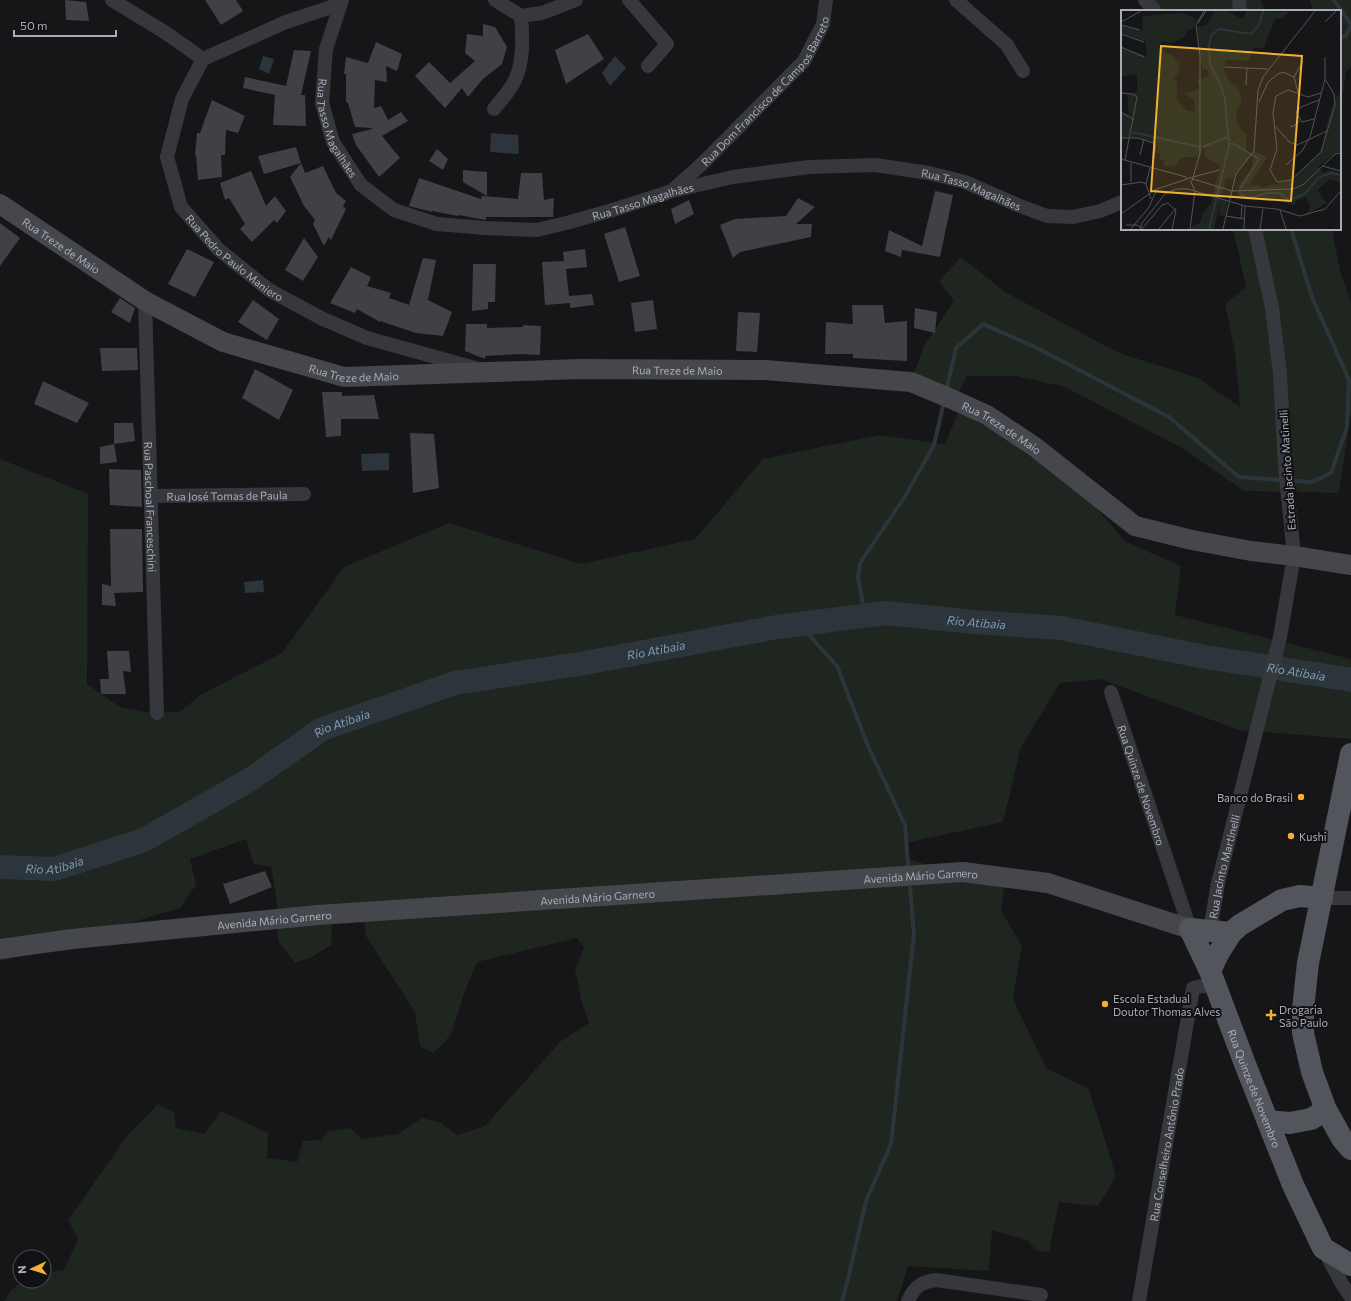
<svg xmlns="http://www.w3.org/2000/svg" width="1351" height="1301" font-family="Commissioner,sans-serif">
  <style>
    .green { fill: #1e261f }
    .water { fill: #2c353c }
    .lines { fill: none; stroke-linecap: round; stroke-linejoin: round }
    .stream { stroke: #2c353c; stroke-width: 4 }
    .river { stroke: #2c353c; stroke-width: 24 }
    .building { fill: #404145 }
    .street { stroke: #37383d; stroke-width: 14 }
    .secondary { stroke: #45474d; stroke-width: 20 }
    .primary { stroke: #53555c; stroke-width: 22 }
    .poi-dot { fill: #f2b134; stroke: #111113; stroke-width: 1.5 }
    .labels { text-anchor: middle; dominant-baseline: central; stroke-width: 4; stroke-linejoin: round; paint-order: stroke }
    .street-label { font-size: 11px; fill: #a8adb8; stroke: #111113 }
    .poi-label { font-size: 11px; fill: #a8adb8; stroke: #111113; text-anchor: start }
    .water-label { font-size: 12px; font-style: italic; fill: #7f9bb3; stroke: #111113 }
    .inset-river { fill: none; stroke: #2c353c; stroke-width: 2 }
    .inset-road { fill: none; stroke: #505258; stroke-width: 1 }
    .view { fill: #f2b134; fill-opacity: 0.15; stroke: #f2b134; stroke-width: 2 }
    .inset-edge { fill: none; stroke: #a8adb8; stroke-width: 2 }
  </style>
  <rect width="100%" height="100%" fill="#161618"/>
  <g class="green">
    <path d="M1145,0H1261L1265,11H1155Z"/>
    <path d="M1310,0H1351V67L1346,71L1340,113V11H1313Z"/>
    <path d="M1233,229H1332L1340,271L1351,303V412L1339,493L1244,491L1182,448L1065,387L1017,376H967L957,395L911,382L924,346L954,301L939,281L961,257L1005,292L1119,353L1198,378L1240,407L1235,352L1225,304L1246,287Z"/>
    <path d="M959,411L1029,449L1091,502L1126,542L1181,566L1175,615L1351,659V739L1239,730L1100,679L1060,683L1021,747L1003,822L905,843L911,860L1004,886L1001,911L1022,946L1013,999L1046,1068L1089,1089L1116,1176L1098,1206L1059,1202L1049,1252L1037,1251L1027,1240L992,1230L989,1271L908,1266L897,1301H4C17,1281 20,1281 44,1281V1273L64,1270L78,1239L68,1220L127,1136L158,1104L174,1113L176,1128L204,1134L221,1111L268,1133L267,1158L297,1162L303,1141L321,1140L328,1131L350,1128L362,1139L398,1134L422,1118L441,1123L457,1135L485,1126L561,1041L589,1023L582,1003L575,970L584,948L577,938L477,962L463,996L452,1032L444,1043L433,1053L420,1046L415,1012L366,936L364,918L332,921L331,945L312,957L295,963L278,941L277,902L271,867L254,864L246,839L190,859L196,885L180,908L6,960L0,961V459L88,494L87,684L120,707L145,712H179L202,694L282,653L344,567L449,523L581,564L695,539L763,459L879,435L945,444Z"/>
  </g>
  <g class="water">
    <path d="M263,56L274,59L269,74L259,69Z"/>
    <path d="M615,56L626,68L610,86L602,73Z"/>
    <path d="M491,133L518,135L519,154L490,152Z"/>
    <path d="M389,453V470L362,471L361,454Z"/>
    <path d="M263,580L264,592L245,593L244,582Z"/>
  </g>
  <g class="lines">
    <g class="stream">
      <path d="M1334,0L1351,25"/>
      <path d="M1340,37H1345L1351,26"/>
      <path d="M946,391L956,348L983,324L1037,348L1169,417L1239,477L1312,482L1331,473L1347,427L1349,380L1312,297L1291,229"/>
      <path d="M865,615L858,577L860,563L906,495L934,445L944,402"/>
      <path d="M799,624L837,666L868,746L905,825L908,864"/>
      <path d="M842,1301L848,1279L866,1201L891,1144L914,934L910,888"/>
    </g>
    <path class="river" id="s1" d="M0,867L54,869L144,840L251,779L322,729L455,683L585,663L777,627L886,613L974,622L1061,628L1200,656L1351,680"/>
  </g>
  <g class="building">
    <path d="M65,0L86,2L89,21L66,20Z"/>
    <path d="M205,0H236L243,11L221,25Z"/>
    <path d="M483,24L495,27L507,47L502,64L483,79L468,97L462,88L445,108L415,76L429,62L450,83L475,61L465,53L467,34L483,36Z"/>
    <path d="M588,34L604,59L566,84L555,50Z"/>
    <path d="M376,42L402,54L397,71L386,66L387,82L375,80L374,108L381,106L388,120L401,112L408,121L382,136L400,158L379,177L356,145L352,134L372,129V128L355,127L348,103L346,102V74H344L346,57L368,63Z"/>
    <path d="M294,50L311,51L301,95H305L306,126L273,125L275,95L243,88L245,77L286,86Z"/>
    <path d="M212,100L245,116L238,133L226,130L225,155H221L222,177L198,180L196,155H195L197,133H200Z"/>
    <path d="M296,147L301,163L264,174L258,156Z"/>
    <path d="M437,149L448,159L443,170L429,161Z"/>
    <path d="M301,163L305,173L323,166L336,193L346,201L343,206L346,209L331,240L329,237L324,246L313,224L315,220L304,206L290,177Z"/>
    <path d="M463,170L487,172V196L463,182Z"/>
    <path d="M251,171L266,206L275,196L286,211L277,223L274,220L252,242L240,229L245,224L229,198L225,200L220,183Z"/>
    <path d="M521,173H542L544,200L554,198L553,217H486V220L458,215V216L432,211V212L409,206L419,178L481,199L482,196L518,199Z"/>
    <path d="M935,191L953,195L940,257L902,250L901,257L885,251L889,230L922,246Z"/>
    <path d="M798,198L815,207L796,224H812L811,237L740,252L733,258L720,225L735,219L786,216Z"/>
    <path d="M689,200L694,214L675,224L671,209Z"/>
    <path d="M0,223L20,238L0,266Z"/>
    <path d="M625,227L640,276L619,282L604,234Z"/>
    <path d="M304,238L318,257L303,281L285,270Z"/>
    <path d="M187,249L214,262L195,297L168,284Z"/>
    <path d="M585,249L587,267L566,269L569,296L592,294L594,305L570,308V303L545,305L542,262L564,261L563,252Z"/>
    <path d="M423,258L436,260L428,300L452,312L443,336L416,333L380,321V322L357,309L355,313L330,303L351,267L371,277L367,286L391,293L389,298L409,305Z"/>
    <path d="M473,264H496L495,302H488V309L472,311Z"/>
    <path d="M120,298L135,308L130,323L111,312Z"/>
    <path d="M253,300L279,319L267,340L238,322Z"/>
    <path d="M653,300L657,329L635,332L631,303Z"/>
    <path d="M852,305H883L885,323L907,321V361L853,358V354H825L826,322L853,324Z"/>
    <path d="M915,308L937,312L935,333L914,328Z"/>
    <path d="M738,312L760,313L757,352L736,351Z"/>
    <path d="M466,324H487V328L523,327V325L541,326L540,355L521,354L485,356V359L465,351Z"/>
    <path d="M100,348H137L138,370L102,371Z"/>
    <path d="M255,369L293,390L279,420L242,398Z"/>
    <path d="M43,381L89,403L77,423L34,404Z"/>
    <path d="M322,392H342V396L374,395L379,419H341V436L326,437Z"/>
    <path d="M114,423H133L135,441L114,444Z"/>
    <path d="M410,433L434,434L439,488L413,493Z"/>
    <path d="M114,444L117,462L100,464V447Z"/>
    <path d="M109,469L141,470L142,507L110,505Z"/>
    <path d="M110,529H142L143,592L114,593L116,606L102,605V584L111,586Z"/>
    <path d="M107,651H129L131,672L123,671L126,694H101L100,679H109Z"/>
    <path d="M265,871L272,887L230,904L223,884Z"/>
  </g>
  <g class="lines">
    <g class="street">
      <path d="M112,0L166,33L203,59"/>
      <path id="s2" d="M342,0L326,49L322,103L333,142L361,185L394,210L437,224L485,228L537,230L570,222L616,209L672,191L733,177L809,167L875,165L929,173L965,182L1020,206L1047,216L1073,217L1100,211L1122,202"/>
      <path d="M495,0L521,16L542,13L576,0"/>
      <path d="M629,0L667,44L648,66"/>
      <path d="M956,0L1007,45L1023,71"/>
      <path d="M1145,0L1155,11"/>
      <path d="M1239,0L1240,11"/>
      <path id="s3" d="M340,4L286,22L203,59L182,99L167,157L181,207L218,249L269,290L323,319L367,338L475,368"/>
      <path d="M494,109C500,101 508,93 513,84C524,64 523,38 521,16"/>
      <path id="s4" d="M674,189L704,162L804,61L823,24L826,0"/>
      <path id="s5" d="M145,301L157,713"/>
      <path id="s6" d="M151,496L304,494"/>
      <path id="s7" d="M1111,692L1190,929"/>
      <path d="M1322,898H1351"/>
      <path id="s8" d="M1210,931L1218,883L1280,637L1294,556L1285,466L1280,374L1272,308L1255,229"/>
      <path d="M1324,1250L1342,1284L1351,1297"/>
      <path d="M908,1301C914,1287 921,1282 936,1280L1041,1295"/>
      <path id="s9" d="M1139,1301L1193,988L1202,986L1216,987"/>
    </g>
    <g class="secondary">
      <path id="s10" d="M0,204L145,301L223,342L344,377L580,369L765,370L911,382L947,397L987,415L1035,447L1135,526L1192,540L1251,551L1294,556L1351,565"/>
      <path id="s11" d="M0,949L72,939L318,915L963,872L1048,883L1190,929"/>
    </g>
    <g class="primary">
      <path d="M1351,754L1308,963L1303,1009V1033L1312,1072L1326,1110L1343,1140L1351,1149"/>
      <path id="s12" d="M1190,929L1210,971L1245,1064L1293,1185L1323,1248L1351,1265"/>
      <path d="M1190,929L1231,933"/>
      <path d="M1210,971L1218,954L1231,933L1240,925L1282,900L1300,896L1322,898"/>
      <path d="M1268,1121L1290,1123L1311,1119L1326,1110"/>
    </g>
  </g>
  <g class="poi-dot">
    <circle cx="1301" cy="797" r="4"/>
    <circle cx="1291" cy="836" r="4"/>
    <circle cx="1105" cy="1004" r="4"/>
    <path d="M1269 1009h4v4h4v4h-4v4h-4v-4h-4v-4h4z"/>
  </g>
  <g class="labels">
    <g class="street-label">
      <text stroke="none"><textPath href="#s4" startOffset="135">Rua Dom Francisco de Campos Barreto</textPath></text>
      <text stroke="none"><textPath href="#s2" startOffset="134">Rua Tasso Magalhães</textPath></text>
      <text stroke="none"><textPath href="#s2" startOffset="830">Rua Tasso Magalhães</textPath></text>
      <text stroke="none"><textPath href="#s2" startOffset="494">Rua Tasso Magalhães</textPath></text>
      <text stroke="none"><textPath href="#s10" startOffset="74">Rua Treze de Maio</textPath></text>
      <text stroke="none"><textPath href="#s3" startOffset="379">Rua Pedro Paulo Maniero</textPath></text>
      <text stroke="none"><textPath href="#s10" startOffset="398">Rua Treze de Maio</textPath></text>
      <text stroke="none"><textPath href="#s10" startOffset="722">Rua Treze de Maio</textPath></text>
      <text stroke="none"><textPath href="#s10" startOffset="1058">Rua Treze de Maio</textPath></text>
      <text transform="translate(1287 470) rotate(-94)">Estrada Jacinto Matinelli</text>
      <text stroke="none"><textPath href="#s6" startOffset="76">Rua José Tomas de Paula</textPath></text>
      <text stroke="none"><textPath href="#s5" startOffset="206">Rua Paschoal Franceschini</textPath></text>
      <text stroke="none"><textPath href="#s7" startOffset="98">Rua Quinze de Novembro</textPath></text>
      <text stroke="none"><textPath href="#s8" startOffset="66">Rua Jacinto Martinelli</textPath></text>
      <text stroke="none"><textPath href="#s11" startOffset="924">Avenida Mário Garnero</textPath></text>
      <text stroke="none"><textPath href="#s11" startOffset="600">Avenida Mário Garnero</textPath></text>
      <text stroke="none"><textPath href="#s11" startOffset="276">Avenida Mário Garnero</textPath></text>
      <text stroke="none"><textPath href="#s12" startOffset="172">Rua Quinze de Novembro</textPath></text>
      <text stroke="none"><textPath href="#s9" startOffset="159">Rua Conselheiro Antônio Prado</textPath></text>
    </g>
    <g class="poi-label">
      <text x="1293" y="797" text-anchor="end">Banco do Brasil</text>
      <text x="1299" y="836">Kushi</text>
      <text x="1113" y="998">Escola Estadual<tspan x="1113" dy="13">Doutor Thomas Alves</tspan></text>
      <text x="1279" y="1009">Drogaria<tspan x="1279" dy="13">São Paulo</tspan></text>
    </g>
    <g class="water-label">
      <text stroke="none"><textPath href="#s1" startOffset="1027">Rio Atibaia</textPath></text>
      <text stroke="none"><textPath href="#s1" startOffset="703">Rio Atibaia</textPath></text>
      <text stroke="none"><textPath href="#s1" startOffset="1351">Rio Atibaia</textPath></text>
      <text stroke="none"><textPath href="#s1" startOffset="379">Rio Atibaia</textPath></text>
      <text stroke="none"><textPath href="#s1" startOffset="55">Rio Atibaia</textPath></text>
    </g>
  </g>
  <g transform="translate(1121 10)">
    <rect width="220" height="220" fill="#161618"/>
    <path d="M93,1H107L121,9L126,1L169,2L160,9L154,8L143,38H133L127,51L106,50L104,53L103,60L108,71L117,78L121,90L115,104L117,116L125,124L126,144L129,146L111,169L105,168L93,219H70L71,216L79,213L82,203L90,193L99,155L84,147L83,137L78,147H65L58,150L55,155L45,157L42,155L43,151L38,149L40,143H36L37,134L17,127L0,128V103L8,104L6,85L16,82V67L15,64L0,66V37L26,46L24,31L0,23V16L22,21L21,6L60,3L76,9L72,19L67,20L63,27L49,34L43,31L39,35L43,43L49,44L60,54L57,59L59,61L53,69L56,72V89L66,101H74L73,90L64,84L79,78L75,70L88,66L87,60L81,58L76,16H85ZM220,82V141L214,143L197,157L203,163L209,160L220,163V173L209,169L196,180L206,193L186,204L189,196L185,187L175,191L173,196L155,188L134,190L117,186L118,176L131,157L133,141L146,147L128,176L139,175L140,178L170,170L200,142L207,109L215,87ZM100,189L107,191L104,206L98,205Z" fill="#1e261f"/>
    <path class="inset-river" d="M11,122L78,137M108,134H113L138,149L119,179M81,137L107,127M119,182L120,185L129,188L146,183H159L168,191L185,183L197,168L210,163L220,165M88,219L108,136L104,90L100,75L89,55L88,36L90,25L98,19L130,24L138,15L142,1"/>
    <path class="inset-road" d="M0,12L20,1M204,12L215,1M77,13L85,1M0,15L19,20M0,24L23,32M0,37L23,47M103,57L147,59M173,67L182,51M125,75L126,58M0,83L12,84L16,87L4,150M200,83L187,87L167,80L155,86L152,102L156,139L149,160L156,172L170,170L200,142L214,95L213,84L204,69M138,92L147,72L157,64L162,62L173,67L177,82M0,102L13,110M193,109L181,112L175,102L180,97L198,90M169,115L171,117L179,111M155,117L168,132L176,135L206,121M0,128H17L35,134L33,148M19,145L23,129M0,149L65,167V169M165,155L181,141L189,127L204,69V47M201,156L220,161M72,167L98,160M72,169L111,181L172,179L183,174L214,144L220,143M69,170L74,181M71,171L79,143V46L75,15L83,1M10,172V153M25,174L29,158M0,175L21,172L25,174L30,189M159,200L165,219M0,204L35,179M105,206L123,209M120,209L121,195M5,215H16L21,218M10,219L28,197L36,179L72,167M19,219L21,213L44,184L55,179H67L124,196L156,199L179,206L204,199L220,181M21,219L41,195L47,193L55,201L51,219M38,219L55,198M69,219L74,181M102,219L115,164L133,141L137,80L142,67L194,1M123,219L124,196M139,219L142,199"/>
    <path class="view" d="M40,36L181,46L170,191L30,181Z"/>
    <rect width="220" height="220" class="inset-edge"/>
  </g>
  <g transform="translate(32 1269) rotate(266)"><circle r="19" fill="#111113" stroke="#4d4f55"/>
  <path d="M0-3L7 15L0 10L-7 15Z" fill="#f2b134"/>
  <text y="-6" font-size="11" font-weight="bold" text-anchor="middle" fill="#a8adb8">N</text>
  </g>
  <path d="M14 30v6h102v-6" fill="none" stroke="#a8adb8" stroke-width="2"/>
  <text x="20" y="30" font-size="12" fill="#a8adb8" stroke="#111113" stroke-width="3" paint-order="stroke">50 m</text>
</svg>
